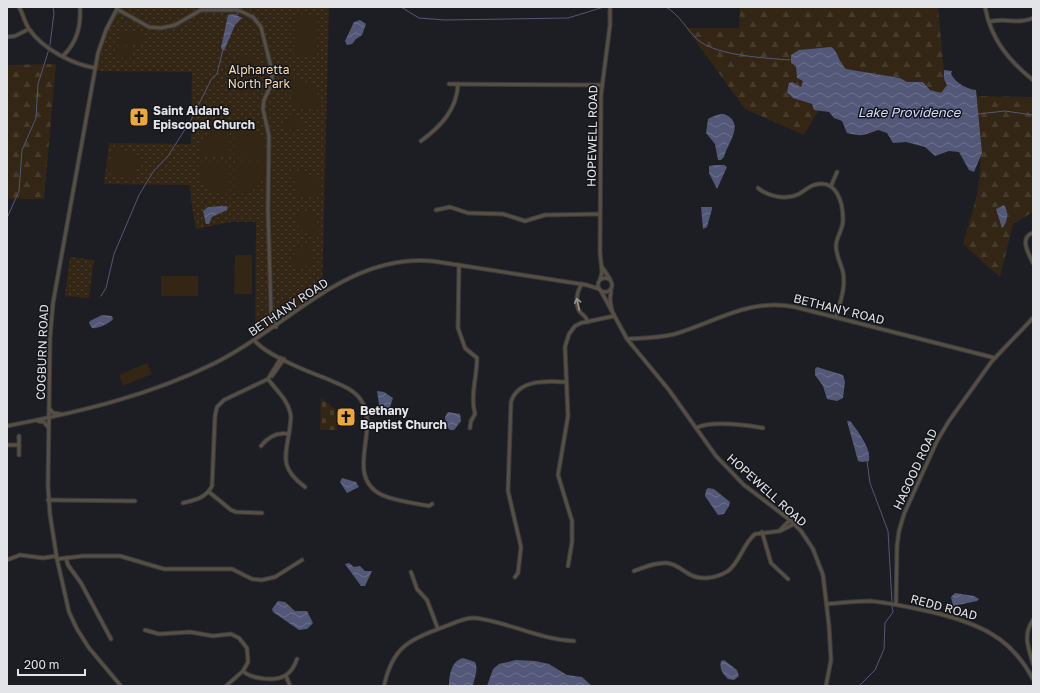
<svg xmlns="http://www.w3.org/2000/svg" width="1040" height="693" font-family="'Golos Text',sans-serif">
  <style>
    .forest { fill: url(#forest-firs) }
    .cemetery { fill: url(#cemetery-stones) }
    .park { fill: url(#park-dots) }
    .pitch { fill: #332614 }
    .water { fill: url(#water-waves) }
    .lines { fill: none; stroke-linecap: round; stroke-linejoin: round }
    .stream { stroke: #535878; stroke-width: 1 }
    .minor-casing { stroke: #393a3e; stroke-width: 5 }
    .minor { stroke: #584f43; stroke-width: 3 }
    .oneway { stroke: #97928d }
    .labels { text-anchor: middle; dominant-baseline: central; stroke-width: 3; stroke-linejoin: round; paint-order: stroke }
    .park-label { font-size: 12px; fill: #fadbb1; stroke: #14151a }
    .poi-label { font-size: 12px; font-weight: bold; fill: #e3e4e7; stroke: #14151a; text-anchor: start }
    .street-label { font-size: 12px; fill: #e3e4e7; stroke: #14151a }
    .water-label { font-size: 13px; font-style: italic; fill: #d4dbfe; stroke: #14151a }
  </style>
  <defs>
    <pattern id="forest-firs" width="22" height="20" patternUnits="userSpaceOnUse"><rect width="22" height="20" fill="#332614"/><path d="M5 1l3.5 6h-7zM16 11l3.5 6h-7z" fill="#473b2b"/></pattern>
    <pattern id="cemetery-stones" width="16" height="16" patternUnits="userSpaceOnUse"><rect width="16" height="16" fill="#332614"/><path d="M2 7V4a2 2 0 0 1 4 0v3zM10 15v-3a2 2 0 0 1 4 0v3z" fill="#473b2b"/></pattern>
    <pattern id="park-dots" width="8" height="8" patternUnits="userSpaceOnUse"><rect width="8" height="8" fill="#332614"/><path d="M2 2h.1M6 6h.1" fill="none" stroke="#473b2b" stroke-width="1.8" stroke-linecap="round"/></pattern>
    <pattern id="water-waves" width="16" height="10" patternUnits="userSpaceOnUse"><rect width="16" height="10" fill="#535878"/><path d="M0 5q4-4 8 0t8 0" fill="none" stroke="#6c708b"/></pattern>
  </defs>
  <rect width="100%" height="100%" fill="#1d1e23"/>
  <g class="forest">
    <path d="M740,7H938L944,73L947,85L941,93C932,92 929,88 923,82H907L900,78L846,69L842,66L836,50C825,46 811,49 799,50L797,78L803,81L801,87L794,83L787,92L790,96L812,104L814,110H819L804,135L745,109L686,28H739Z"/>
    <path d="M56,64L44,199H7V65Z"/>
    <path d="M974,96L1033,97V212L1013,224L1000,277L963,244C968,225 975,206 978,188C983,158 980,126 974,96Z"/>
  </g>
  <path class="cemetery" d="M321,398L335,409L337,430H320Z"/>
  <g class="park">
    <path d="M118,7H329L322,292L255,338L256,222H230L196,229L191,201L190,185L104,184L109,143L191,144L192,72L93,71L102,43Z"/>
    <path d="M70,257L94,260L89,298L65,296Z"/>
  </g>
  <g class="pitch">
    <path d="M295,14L318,15L317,55H294Z"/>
    <rect x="120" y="31" width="23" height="12"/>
    <path d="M115,46H132V58H116Z"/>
    <path d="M238,55H256V93H239Z"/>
    <path d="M294,78C310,81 322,92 320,110L292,106Z"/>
    <path d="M291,113L298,118L303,126C296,131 290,132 283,126Z"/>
    <path d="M234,124C255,124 267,139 267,159L236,158L234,156Z"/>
    <path d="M230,126V157H198C199,140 215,130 230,126Z"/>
    <path d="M113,147L137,154L140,165L137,167L134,179L110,174L108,172Z"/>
    <path d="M198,162H228L230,163V194C207,194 200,184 198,162Z"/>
    <path d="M236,162H267C265,182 255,195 234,194V163Z"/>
    <path d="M293,171C306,172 322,177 322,193L298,198L296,196Z"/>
    <path d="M315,211L319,234C306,238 296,227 294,215Z"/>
    <path d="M310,243L315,264L293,269C289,256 297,246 310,243Z"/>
    <path d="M235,255H252V294H234Z"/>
    <rect x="161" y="276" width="37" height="20"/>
    <path d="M147,363L152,374L123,386L119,375Z"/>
  </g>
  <g class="water">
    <path d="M234,14L242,18L235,25L224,51L221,48L228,15Z"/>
    <path d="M360,20L366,24L362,35L356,39L352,44L347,45L345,41L354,22Z"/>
    <path d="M831,47C839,51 838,63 846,69L900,78L907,82H923L930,90L941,93L947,85L944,79V70L952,71L951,74C956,83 966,89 976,90L982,153L974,172L969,170L959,152L949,151L935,156L925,147L906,142L893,143L887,133L878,130C863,135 864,137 847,133L842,121L834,118L829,112L814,110L812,104L793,98L787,92L789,83L792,82L801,87L803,81L797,78L796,66L791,63V55L799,50Z"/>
    <path d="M724,114C746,123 728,142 724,157L721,160H718L715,144L706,133L708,119C713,116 718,114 724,114Z"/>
    <path d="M715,165H724L727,167L717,189L709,173V166Z"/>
    <path d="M1004,205C1009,212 1008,223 1002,228L996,209Z"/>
    <path d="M208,207L226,206L228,207L227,210L212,217L209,224H206L203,211Z"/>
    <path d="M701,207H712V209L707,227L703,229Z"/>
    <path d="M102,315L112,316L113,319C109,324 97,329 92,328L89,323L90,321Z"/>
    <path d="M817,367L843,375L845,382L843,398L837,401L827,399L823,386L815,375V369Z"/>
    <path d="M377,391L384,392L393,398L389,410L380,411Z"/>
    <path d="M448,412L460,414L461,421L454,430H450L446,426L445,417Z"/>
    <path d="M847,421H850C857,430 872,449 869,461L862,462L858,461Z"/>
    <path d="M342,478L356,482L359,487L347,493L340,482Z"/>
    <path d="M708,488L714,489L730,502L729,506L724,514L718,515L705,496L706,490Z"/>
    <path d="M349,563L354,567L360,566L365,571H372L365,586H361L345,564Z"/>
    <path d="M955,593L974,596L979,599L977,601L953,606L951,597Z"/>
    <path d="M278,601L285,602L295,611H307L313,623L307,629L299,630L273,612L272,609Z"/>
    <path d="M463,658L475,662C479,670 474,678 473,686H449C449,676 451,661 463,658Z"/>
    <path d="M516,660L535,661L549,664L567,675L582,677L592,686H487L493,669L499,664Z"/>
    <path d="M724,660L737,670L739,676L734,680L728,679C723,674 719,669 721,661Z"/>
  </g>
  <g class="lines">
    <g class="stream">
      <path d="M401,7L419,18L445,20L568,18L604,7"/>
      <path d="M666,7C680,15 686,29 698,40C717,56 766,58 790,60"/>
      <path d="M236,15L242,7"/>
      <path d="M50,45L54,13L53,7"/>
      <path d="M978,114L1005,111L1033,115"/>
      <path d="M7,218L19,191L22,150L36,118L38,84L49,49"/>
      <path d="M101,296L106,288L114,254L139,195L153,172L168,156L191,120L212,78L217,74L223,49"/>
      <path d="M867,461L870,483L888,531L892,603"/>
      <path d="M859,686L875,670L884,649L885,623L893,612L892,606"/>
    </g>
    <g class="minor-casing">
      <g id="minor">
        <path d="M19,7C23,14 25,23 29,29C43,49 72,64 95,68"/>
        <path d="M118,7L106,30L98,53L53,303L50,338L48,486L50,515L57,559L69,612L77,629L89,648L121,686"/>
        <path d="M985,7C991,39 1008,60 1033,80"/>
        <path d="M117,9L149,27L161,28L175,25L201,10H238L253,17L261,27L272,71V83L264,100L263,109L269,136L268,209L271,312L276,327"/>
        <path d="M989,22C1004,17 1018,25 1033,18"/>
        <path d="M7,37L15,36L29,29"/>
        <path d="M63,56C77,42 81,27 80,7"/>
        <path d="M449,84L601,85"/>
        <path d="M421,141C440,127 457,110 458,84"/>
        <path d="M831,186L837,172"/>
        <path d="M758,188C769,197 786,200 799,194C804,191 808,187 814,185C837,178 843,203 843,220C843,230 836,237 836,246C836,255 841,264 843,272C846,288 840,302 836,317"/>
        <path d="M436,210L450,207L468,213L503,214L525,221L545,215L600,214"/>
        <path d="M1032,233C1019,239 1029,254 1033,263"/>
        <path d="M459,265L458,328L465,348L477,358C477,377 470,396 475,414L471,421L470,428"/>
        <path d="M602,267L610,279"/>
        <circle cx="605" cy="285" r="7"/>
        <path d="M600,280L602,272L600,252L601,95L610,25V7"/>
        <path d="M582,284C577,291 574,304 580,312C584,316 586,316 588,322"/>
        <path d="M601,291L627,339L669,390L716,456L744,485L790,520L801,531L813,549L823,575L829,626L831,660L826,686"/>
        <path d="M611,291L610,300L612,311"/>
        <path d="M627,339C643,338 659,338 675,334C718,321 749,298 795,307L995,358"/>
        <path d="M255,341C267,355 306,371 325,378C338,384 353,388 361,400C381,428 343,476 382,495C395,501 414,503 429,506L432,504"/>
        <path d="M272,376L284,359"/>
        <path d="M268,379C276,390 287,399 290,412C292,417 290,422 290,427C286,456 278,467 305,487"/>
        <path d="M49,408L53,413L61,414"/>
        <path d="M38,421L44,422L48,427"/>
        <path d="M7,426C79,412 149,396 215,363C288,327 345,254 432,261L587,285L599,289"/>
        <path d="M696,428C712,420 745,425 763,428"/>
        <path d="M7,445H19"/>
        <path d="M261,446C268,437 278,432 289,434"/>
        <path d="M19,455V436"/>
        <path d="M209,492L231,510L236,512L262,513"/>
        <path d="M48,500L135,501"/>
        <path d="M183,503C195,500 206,498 212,486L215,416L217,407L224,400L268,379L281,358"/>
        <path d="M780,530L790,520"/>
        <path d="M762,532L771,563L788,579"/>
        <path d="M66,558L68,565L81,583L111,639"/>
        <path d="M57,559L83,556H120L164,569H232L252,579L262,580L275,577L302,560"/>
        <path d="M7,560L20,555L43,558L56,556"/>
        <path d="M568,566L572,542V521L558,475L568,416L565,347L569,334L575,326L581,323L614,316"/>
        <path d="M634,571C645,567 656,562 667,563C676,564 682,570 689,574C701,581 717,578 728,571C740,562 743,544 755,534L780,531L794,524"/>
        <path d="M411,572L417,589L427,600L438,629"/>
        <path d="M515,577L518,573L521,547L508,491L511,402C518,379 547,381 566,382"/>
        <path d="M827,604C841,603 856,601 870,601C892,603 914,608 936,613C979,624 1011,637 1033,679"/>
        <path d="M896,604L897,546L899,531L904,514L937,441L949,421L992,361L1033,318"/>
        <path d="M1033,620C1022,636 1029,648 1033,664"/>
        <path d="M145,630L159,634L190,632L213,636L231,634L239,638L247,648L248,662L243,671L226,686"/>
        <path d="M243,671C251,679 276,682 286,675C292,671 295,665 297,659"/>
        <path d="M286,676L290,686"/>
        <path d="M384,686C393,645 410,640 446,626C455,623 465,617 475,618C509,622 537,639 574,641"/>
      </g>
    </g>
    <use href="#minor" class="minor"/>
  </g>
  <defs><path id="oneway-shaft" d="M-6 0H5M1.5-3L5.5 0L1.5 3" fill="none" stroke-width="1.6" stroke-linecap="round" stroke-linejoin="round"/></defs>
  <use class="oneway" href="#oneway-shaft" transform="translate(578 304) rotate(-102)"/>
  <defs>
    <g id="church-square" transform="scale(1)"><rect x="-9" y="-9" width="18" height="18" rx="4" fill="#eda83b" stroke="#14151a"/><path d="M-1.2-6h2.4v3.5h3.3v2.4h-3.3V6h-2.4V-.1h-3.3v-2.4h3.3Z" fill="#111"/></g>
  </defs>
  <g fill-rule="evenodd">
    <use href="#church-square" x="139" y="117"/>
    <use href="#church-square" x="346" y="417"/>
  </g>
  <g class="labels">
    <g class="park-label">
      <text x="259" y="69">Alpharetta<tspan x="259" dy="14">North Park</tspan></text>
    </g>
    <g class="poi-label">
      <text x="153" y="110">Saint Aidan's<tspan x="153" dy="14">Episcopal Church</tspan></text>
      <text x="360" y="410">Bethany<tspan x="360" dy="14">Baptist Church</tspan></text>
    </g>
    <g class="street-label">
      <text transform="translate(592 136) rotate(-89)">HOPEWELL ROAD</text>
      <text transform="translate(288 307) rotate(-34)">BETHANY ROAD</text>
      <text transform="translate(839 309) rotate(14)">BETHANY ROAD</text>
      <text transform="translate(42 352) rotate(-88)">COGBURN ROAD</text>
      <text transform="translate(915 469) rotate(-65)">HAGOOD ROAD</text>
      <text transform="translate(767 490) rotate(42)">HOPEWELL ROAD</text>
      <text transform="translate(944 607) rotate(15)">REDD ROAD</text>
    </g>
    <g class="water-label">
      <text x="909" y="112">Lake Providence</text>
    </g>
  </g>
  <rect width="1040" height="693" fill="none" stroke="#e3e4e7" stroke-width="16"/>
  <path d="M18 669v6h67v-6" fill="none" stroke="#e3e4e7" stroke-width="2"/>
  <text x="24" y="669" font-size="12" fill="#e3e4e7" stroke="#14151a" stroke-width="3" paint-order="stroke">200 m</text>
</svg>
